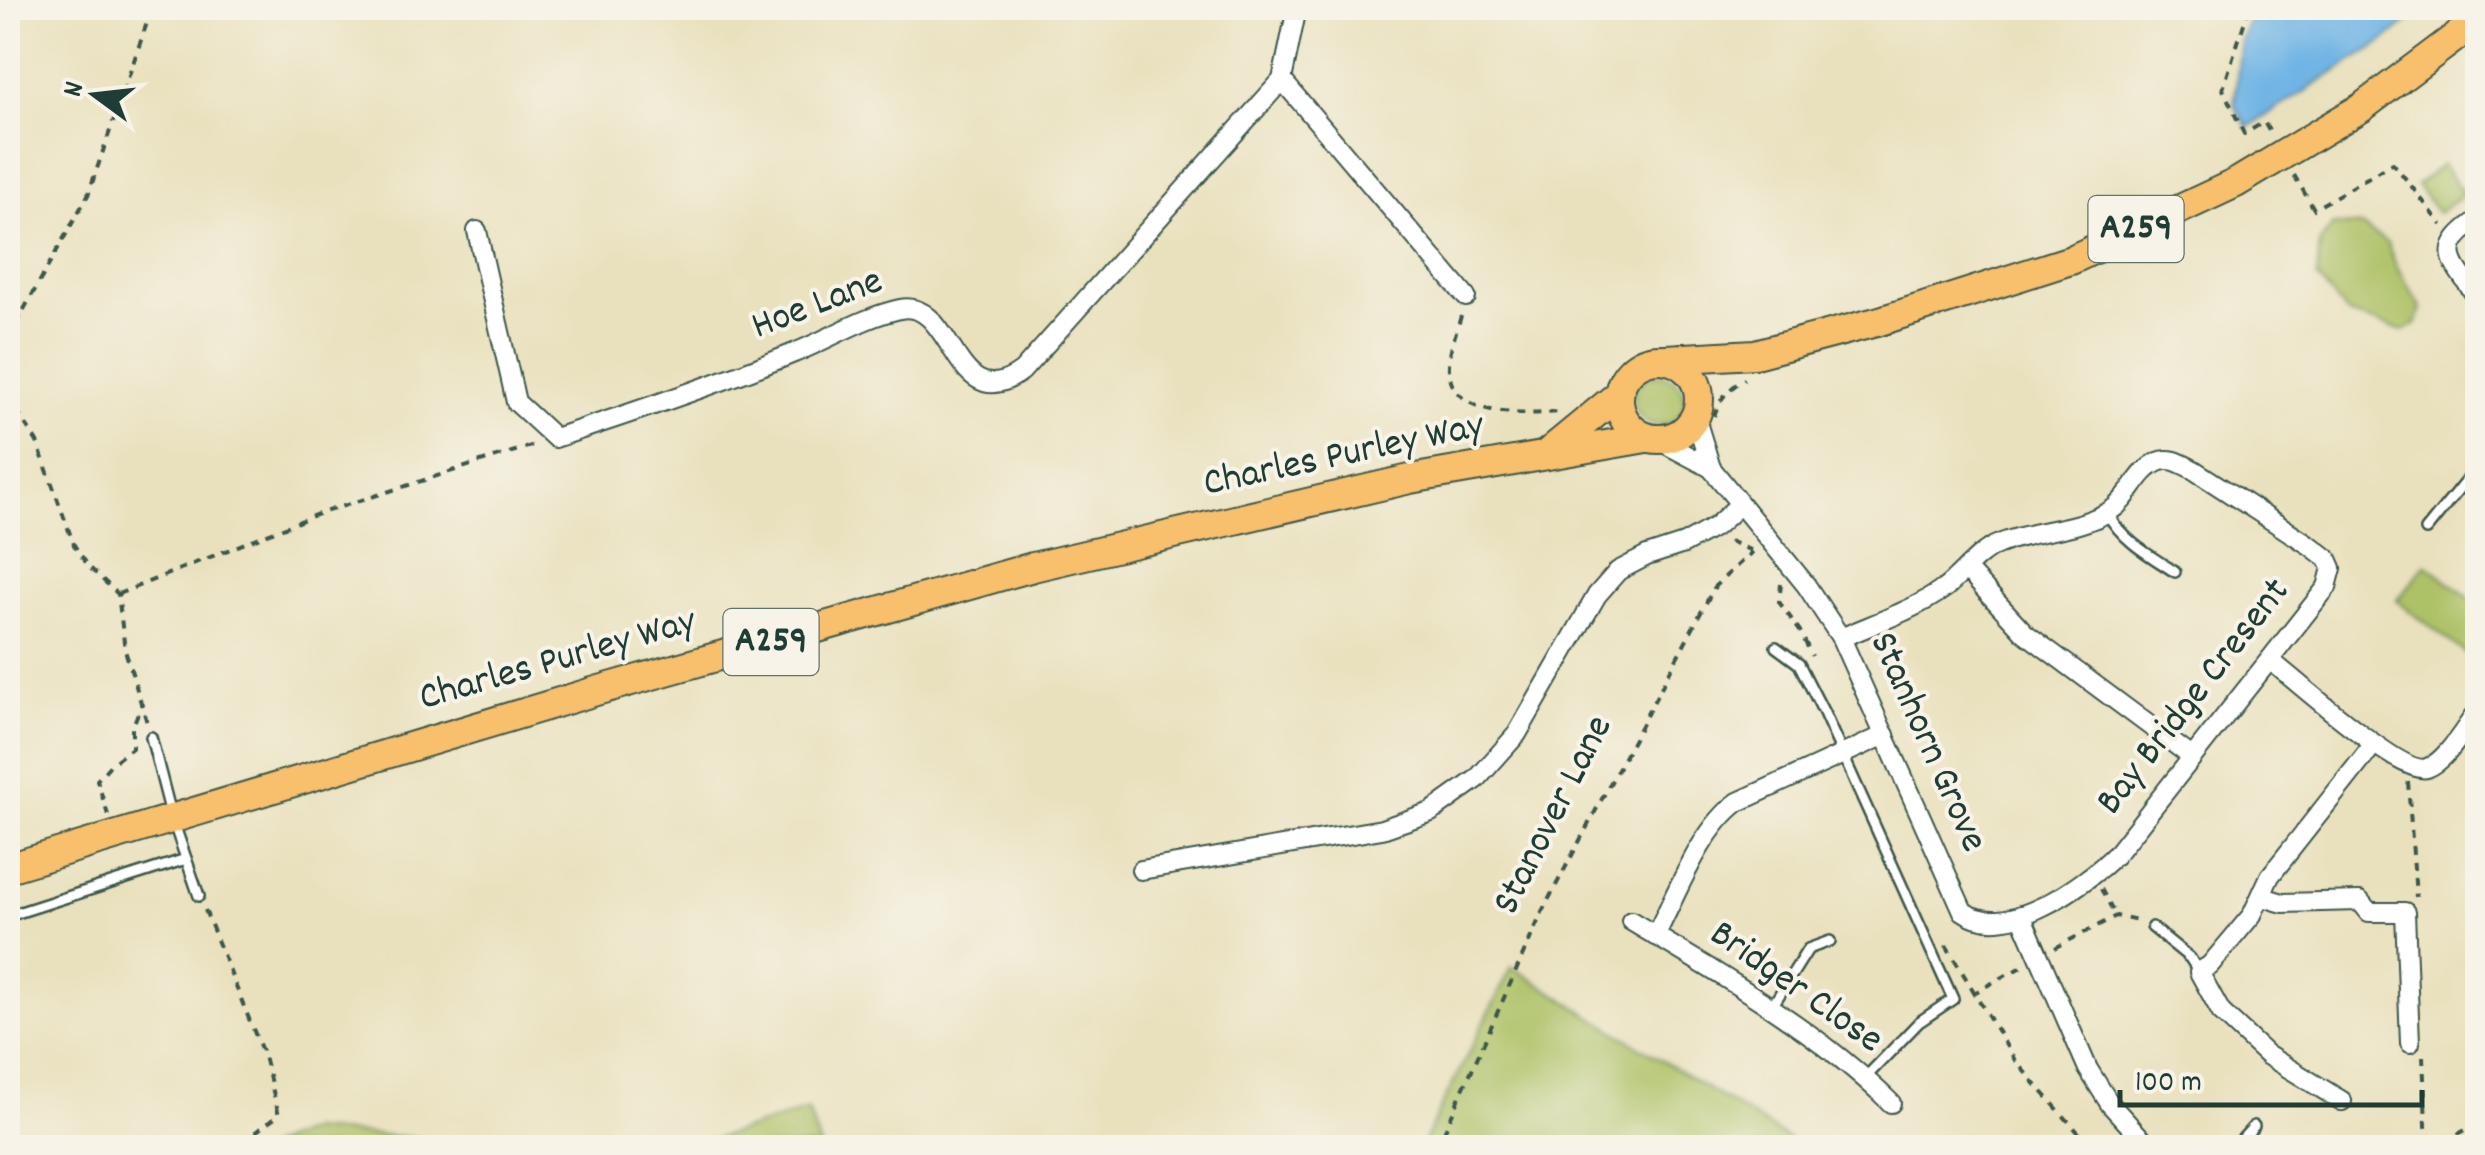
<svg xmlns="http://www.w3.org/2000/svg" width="2485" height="1155" font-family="Dekko,sans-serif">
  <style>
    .green { fill: #adc166; stroke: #667f4d; stroke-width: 2.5 }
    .water { fill: #6eb4e5; stroke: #46788c; stroke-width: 2.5 }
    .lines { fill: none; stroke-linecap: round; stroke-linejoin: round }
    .service-casing { stroke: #3d5649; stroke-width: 14 }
    .minor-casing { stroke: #3d5649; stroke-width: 22 }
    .primary-casing { stroke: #3d5649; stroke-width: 32 }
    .path { stroke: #3d5649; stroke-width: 4; stroke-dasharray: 8 8; stroke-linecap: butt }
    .service { stroke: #fff; stroke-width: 9 }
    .minor { stroke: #fff; stroke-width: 18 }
    .primary { stroke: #f8bf6c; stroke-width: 28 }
    .labels { text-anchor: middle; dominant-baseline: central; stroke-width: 8; stroke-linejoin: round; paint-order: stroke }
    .shield { fill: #f7f3e8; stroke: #60746a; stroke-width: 2.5 }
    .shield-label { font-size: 38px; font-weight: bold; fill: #1f3d34 }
    .street-label { font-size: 40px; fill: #1f3d34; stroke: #f7f3e8 }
  </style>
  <rect width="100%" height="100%" fill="#f7f3e8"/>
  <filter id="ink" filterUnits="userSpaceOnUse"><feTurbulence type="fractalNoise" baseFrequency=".01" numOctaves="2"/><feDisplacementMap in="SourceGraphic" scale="20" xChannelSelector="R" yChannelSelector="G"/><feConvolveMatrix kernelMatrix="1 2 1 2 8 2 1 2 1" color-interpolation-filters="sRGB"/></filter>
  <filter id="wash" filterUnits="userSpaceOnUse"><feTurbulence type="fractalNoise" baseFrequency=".0048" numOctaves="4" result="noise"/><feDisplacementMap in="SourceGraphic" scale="40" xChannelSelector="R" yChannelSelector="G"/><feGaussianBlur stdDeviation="2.25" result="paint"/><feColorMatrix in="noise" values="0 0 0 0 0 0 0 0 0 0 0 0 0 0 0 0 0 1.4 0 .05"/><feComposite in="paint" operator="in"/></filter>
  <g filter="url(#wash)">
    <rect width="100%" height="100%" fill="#e9e1be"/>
    <g class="green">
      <path d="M2442,165L2464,194L2438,213L2416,185Z"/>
      <path d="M2333,225L2361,226L2387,243L2397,268L2421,307L2417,323L2404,331L2347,314L2317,277L2320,242Z"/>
      <circle cx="1659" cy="400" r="25"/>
      <path d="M2426,564L2477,604V662L2397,601Z"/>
      <path d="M1512,967L1801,1147H1421Z"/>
      <path d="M808,1110L820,1147H688Z"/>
      <path d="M311,1130L484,1143L503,1147H268Z"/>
    </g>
    <path class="water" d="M2255,8H2424L2383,42L2248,127L2234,105L2241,40Z"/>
  </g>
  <g filter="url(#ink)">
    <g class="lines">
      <g class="service-casing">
        <g id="service">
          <path d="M2107,513C2123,541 2149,555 2175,572"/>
          <path d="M2426,530L2478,466"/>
          <path d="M1776,647L1799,664L1824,713L1953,999L1919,1022L1865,1078"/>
          <path d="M151,737L172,818L199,896"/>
          <path d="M8,916L186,859"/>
          <path d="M2152,927L2190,958L2199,972"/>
          <path d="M1771,1008L1808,949L1830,941"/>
          <path d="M2035,1148L2040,1143"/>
          <path d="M2234,1148L2254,1126"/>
        </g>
      </g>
      <g class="minor-casing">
        <g id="minor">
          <path d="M1282,80L1466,297"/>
          <path d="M2478,220C2432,251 2455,263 2478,299"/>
          <path d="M477,231L516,402L555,438C635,412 716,385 794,353C829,339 863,317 900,309C954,297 954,422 1022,371L1282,80L1297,8"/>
          <path d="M1695,416L1711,468L1806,585L1841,638L1963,911C2006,942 2085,885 2116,854L2327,587L2332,568L2328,559L2311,546L2194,470C2182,464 2171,456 2158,462C2137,471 2130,499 2110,511C2076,531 2035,529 1999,544C1978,552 1963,574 1945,588C1915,610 1875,623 1841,638"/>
          <path d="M1658,440L1711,468"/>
          <path d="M1966,569L2025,633L2192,757"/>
          <path d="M2271,661C2295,680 2402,776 2427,768C2447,761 2465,727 2478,711"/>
          <path d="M1141,870L1382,829L1431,812L1477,779L1517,734L1597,595L1618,571L1647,556L1684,544L1716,526L1738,506"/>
          <path d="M2263,897L2283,903L2360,901L2369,912H2405L2410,1043"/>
          <path d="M2021,915L2088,1069L2110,1104L2150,1148"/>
          <path d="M1631,921C1721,975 1816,1029 1891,1103"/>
          <path d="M1655,936C1677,894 1700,830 1738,802L1885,735"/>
          <path d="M2342,1101L2267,1055L2221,1012L2199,972L2210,965L2252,915L2270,876L2374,744"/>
        </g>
      </g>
      <g class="primary-casing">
        <g id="primary">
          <circle cx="1659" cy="399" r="40"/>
          <path d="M1666,359L1755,354L1880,321L2071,260L2236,183L2361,108L2478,20"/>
          <path d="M1545,455L1618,395"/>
          <path d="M8,868L596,691L1033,567L1410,479L1646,438"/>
        </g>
      </g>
      <g class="path">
        <path d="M2249,8L2223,89L2244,134L2264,122L2272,136"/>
        <path d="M2294,175L2314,209L2393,163L2442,225"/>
        <path d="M1461,316C1456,333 1448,352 1449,371C1452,418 1525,415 1558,412"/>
        <path d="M8,338L88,195L152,8"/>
        <path d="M8,397L37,442L74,545L89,567L118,594L125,650L148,726"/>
        <path d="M1714,416C1720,398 1728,389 1745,379"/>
        <path d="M1729,541L1752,551"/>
        <path d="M1781,584L1779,602L1800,631L1812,656"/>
        <path d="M118,594L315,515L537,444"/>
        <path d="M2408,782L2416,897"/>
        <path d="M108,815L97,780L111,764L132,748V728L142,703"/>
        <path d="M2101,889L2116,916"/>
        <path d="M205,910L264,1056L279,1115L233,1148"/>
        <path d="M1946,945L2016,1062L2092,1148"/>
        <path d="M2055,948L2116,916L2137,921"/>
        <path d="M1972,994L2025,965"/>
        <path d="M2423,1056L2427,1148"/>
        <path d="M1437,1148L1544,908L1715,586L1752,552"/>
        <path d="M2429,1148L2478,1124"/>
      </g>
      <use href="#service" class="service"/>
      <use href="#minor" class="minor"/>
      <use href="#primary" class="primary"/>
    </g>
  </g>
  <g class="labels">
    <g class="shield">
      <rect x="2088.5" y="196" width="95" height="66" rx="8"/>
      <rect x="723.5" y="609" width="95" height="66" rx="8"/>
    </g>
    <g class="shield-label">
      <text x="2136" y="229">A259</text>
      <text x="771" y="642">A259</text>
    </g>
    <g class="street-label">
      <text transform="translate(818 306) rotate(-21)">Hoe Lane</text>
      <text transform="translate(1344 457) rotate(-12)">Charles Purley Way</text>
      <text transform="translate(558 662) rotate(-16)">Charles Purley Way</text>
      <text transform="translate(2195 698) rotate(-52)">Bay Bridge Cresent</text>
      <text transform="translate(1926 743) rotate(66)">Stanhorn Grove</text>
      <text transform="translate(1555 816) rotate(-63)">Stanover Lane</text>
      <text transform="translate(1795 989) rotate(35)">Bridger Close</text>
    </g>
  </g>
  <rect width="2485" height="1155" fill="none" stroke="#f7f3e8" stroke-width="40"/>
  <g transform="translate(95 95) rotate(285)" stroke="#f7f3e8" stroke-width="8" paint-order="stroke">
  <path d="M0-8L18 38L0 25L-18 38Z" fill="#1f3d34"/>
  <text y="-15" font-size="28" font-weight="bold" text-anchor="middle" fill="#1f3d34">N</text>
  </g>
  <path d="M2120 1090v15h302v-15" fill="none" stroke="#1f3d34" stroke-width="5"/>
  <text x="2135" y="1090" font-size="30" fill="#1f3d34" stroke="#f7f3e8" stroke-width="8" paint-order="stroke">100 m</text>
</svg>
